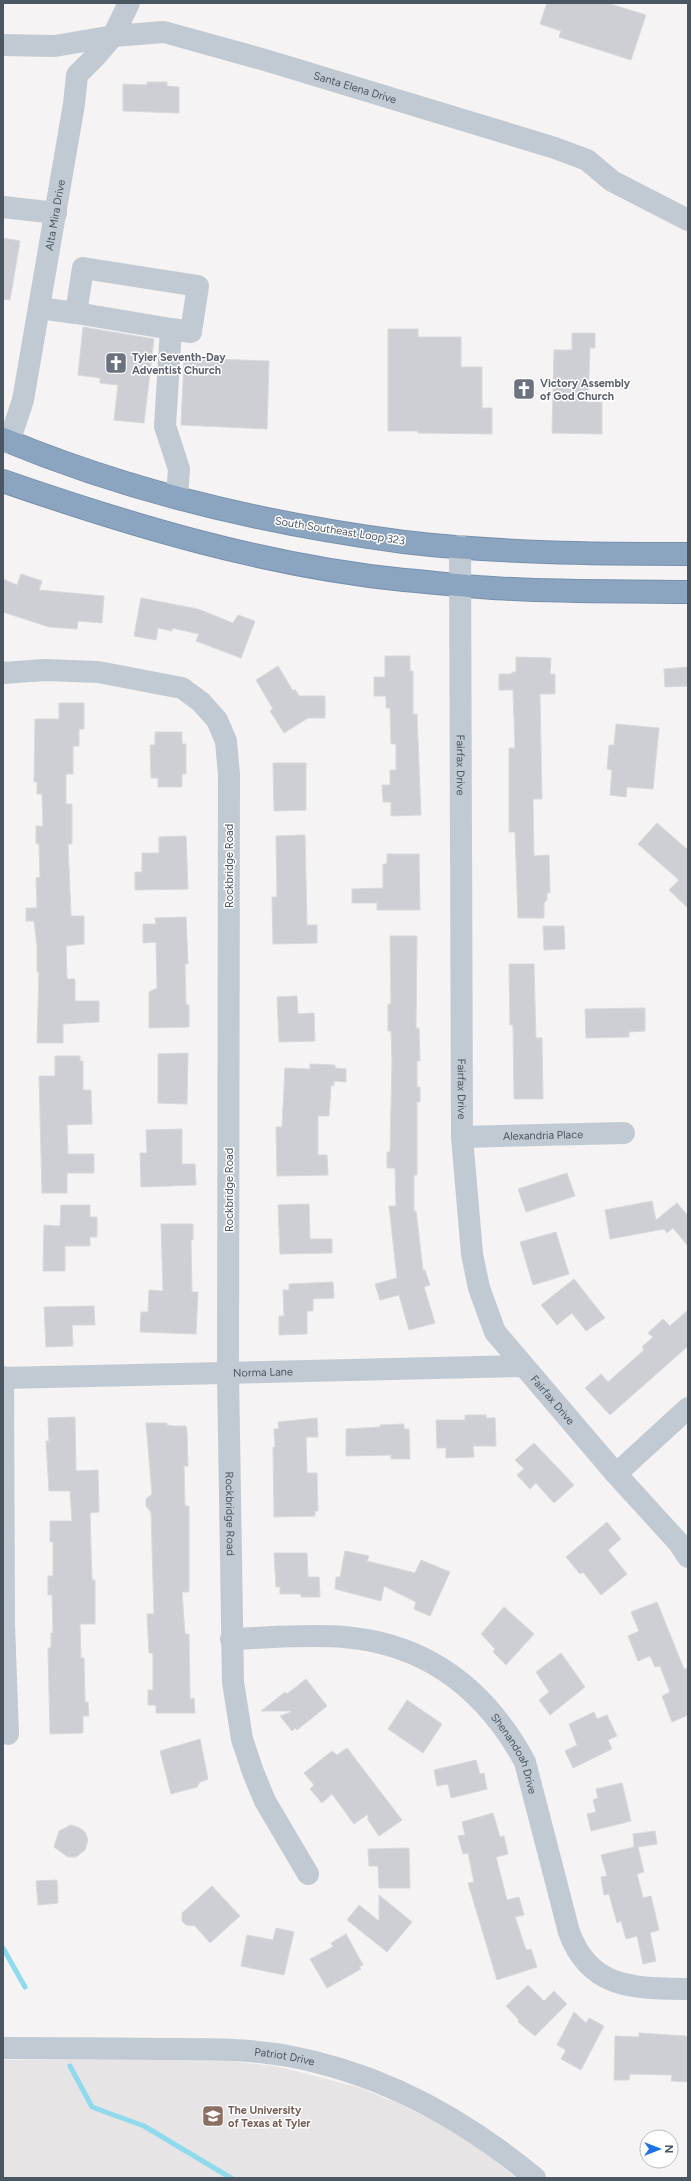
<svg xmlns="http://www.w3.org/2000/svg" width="691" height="2181" font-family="Figtree,sans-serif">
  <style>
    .education { fill: #e6e4e5 }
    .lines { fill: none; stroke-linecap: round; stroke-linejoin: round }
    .stream { stroke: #90daee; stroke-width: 5 }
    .building { fill: #cdcfd5; stroke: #d7d9de }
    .highway-casing { stroke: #7690ad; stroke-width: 24 }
    .minor { stroke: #c1cad2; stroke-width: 22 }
    .highway { stroke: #8ba5c1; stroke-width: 22 }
    .labels { text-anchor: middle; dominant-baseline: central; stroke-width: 3; stroke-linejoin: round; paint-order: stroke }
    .street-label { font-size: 11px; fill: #4a5661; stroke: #fff }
    .worship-label { font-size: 11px; font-weight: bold; fill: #5b616d; stroke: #fff; text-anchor: start }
    .education-label { font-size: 11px; font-weight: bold; fill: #785e54; stroke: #fff; text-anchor: start }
  </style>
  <rect width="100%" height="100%" fill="#f5f3f3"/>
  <path class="education" d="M208,2058L280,2067L357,2087L400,2104L446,2127L480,2148L516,2178H3V2060Z"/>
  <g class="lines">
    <g class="stream">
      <path d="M3,1948L25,1987"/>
      <path d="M70,2066L92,2107L144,2126L231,2178"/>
    </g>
  </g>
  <g class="building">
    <path d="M547,3H607L646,15L631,60L559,37L561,31L540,24Z"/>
    <path d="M147,82H167V86L179,87V113L123,111V84L147,85Z"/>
    <path d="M3,238L20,241L10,300L3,299Z"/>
    <path d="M83,327L154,339L144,423L114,420L118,385L100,383V378L78,375Z"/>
    <path d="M388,329H418V337H461V367H482V408H492V434L418,433V431H388Z"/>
    <path d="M572,333H595V348H590L588,402H602V434L552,433L554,350H572Z"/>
    <path d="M184,358L269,361L267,429L181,425Z"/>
    <path d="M21,574L42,581L39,590L104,596L102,623L78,621L77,629L49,627L3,612V579L17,585Z"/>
    <path d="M141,598L198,609L233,623L238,615L255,621L241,658L196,641L199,634L172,628V631L158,628L156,640L134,636Z"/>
    <path d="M385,656H410V671H413V714H417L421,815L391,816V802H383L382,785H390V770H396V744H391L390,708H386V696H374V677H385Z"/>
    <path d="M516,657L551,658L550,674H555V694H540L542,799H533L534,856L549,855L550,893H547V900L544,903V918H518L515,832H509V748H515L513,690H499V674H512V672H516Z"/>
    <path d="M278,666L293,691L295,689L299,696H325V718H308L284,733L270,711L273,709L256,680Z"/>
    <path d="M688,667V686L665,687L664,669Z"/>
    <path d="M59,703H84V729H79V746H73V774H66V804H72V844H68L71,916H84V944L66,946L67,979H75V1001H99V1022L63,1024V1043H37L39,972H37V946L34,921H26V908H37L36,878L40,877L39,844H36V826H43L42,794H37V782H34L35,719H59Z"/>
    <path d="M616,724L659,728L653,789L627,787L626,797L610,795L612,770L607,769L609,745H614Z"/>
    <path d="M155,732H182V744H186V774H182V787H158V778H151L150,745H155Z"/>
    <path d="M273,763H306V810L274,811Z"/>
    <path d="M657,823L688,850V908L669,890L679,880L638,844Z"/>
    <path d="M305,835L307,925H317V943L273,944L272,897H277L276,836Z"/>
    <path d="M186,836L188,889L135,890V872H142V853H159V837Z"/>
    <path d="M387,854H419L420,910H377V903H352V889L383,888V864H387Z"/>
    <path d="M186,917L188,964H185L186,1005H189V1027L149,1028V992L157,988L156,942L143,943V924H156L155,918Z"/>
    <path d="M543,926H564L565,949L544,950Z"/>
    <path d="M390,936H417L416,1028H419L420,1061H417V1087H420V1102H417V1175H414V1211H416L423,1270H425L430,1285L424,1287L435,1323L409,1330L399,1295L380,1300L375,1284L397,1278L389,1206H396L395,1168H387V1152H390L392,1061L391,1031H388V1004H391Z"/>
    <path d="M509,964H534L536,1038H542L543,1099H514L513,1025H510Z"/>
    <path d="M297,996L298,1014L314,1013L315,1041L279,1042L277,997Z"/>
    <path d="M645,1008V1031L629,1032V1037L586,1038L585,1009Z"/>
    <path d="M188,1053L187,1104L158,1103V1054Z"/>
    <path d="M55,1056H80V1061H83V1090H91L92,1124L67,1125L68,1154H94V1173H67V1193H42L39,1076H55Z"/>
    <path d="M310,1064L335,1065V1068L346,1069V1082L334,1081V1086L331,1085L329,1116H318V1155H327L328,1175L277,1176L276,1127H282L285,1068L310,1069Z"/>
    <path d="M182,1129V1164H195L196,1185L141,1187L140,1153H147L146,1130Z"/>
    <path d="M567,1173L575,1196L526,1212L518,1189Z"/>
    <path d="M652,1201L656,1220L677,1203L688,1216V1246L673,1228L667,1233L664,1229L610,1239L605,1210Z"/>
    <path d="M309,1204L310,1239H332V1253L280,1254L278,1205Z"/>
    <path d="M61,1205H90V1217H97V1237H90V1246H65V1271H43L44,1225L60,1226Z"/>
    <path d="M161,1224H193V1240H191L192,1292H198L196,1334L140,1332L141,1312H148L149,1290L163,1291Z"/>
    <path d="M556,1232L569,1274L533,1285L520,1242Z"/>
    <path d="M574,1279L605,1318L586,1331L572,1313L557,1325L541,1305Z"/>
    <path d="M333,1282L334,1298L313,1299V1311H307V1334L279,1335V1316H284L283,1290H289V1284Z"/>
    <path d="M94,1306L95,1325H72L73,1346L46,1347L44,1307Z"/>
    <path d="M688,1310V1346L610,1415L585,1388L601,1374L608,1382L644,1350L642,1347L653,1337L648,1333L663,1319L670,1326Z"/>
    <path d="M465,1415H486V1418H495L496,1446H473L474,1457L446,1458V1448H437L436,1420H465Z"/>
    <path d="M75,1417L76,1471L98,1470L99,1512L90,1513L92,1580H95V1624H80L81,1658H84L85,1702H88L89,1716H83V1733L50,1734L48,1648H51V1633H53L52,1595H48V1576H53V1542H50V1521H72L70,1491H49L46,1441H49L48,1418Z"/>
    <path d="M317,1418L318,1437H306L307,1473H317L318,1511H315V1516L274,1517L273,1447H275L274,1429H279L278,1422Z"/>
    <path d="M146,1423H167V1425L173,1426H186L187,1433L188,1466H184L185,1506H189V1592H182L185,1634H189L190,1694V1699L194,1698L195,1713H156V1705H148V1690H153V1653H149L147,1614H154L151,1512L146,1506V1499L152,1494Z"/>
    <path d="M404,1424V1429H409L410,1459H391V1455L346,1456V1429L380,1427V1425Z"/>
    <path d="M534,1443L574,1485L554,1503L536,1483L530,1489L517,1475L524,1469L515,1460Z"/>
    <path d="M607,1522L621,1539L608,1550L627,1574L601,1595L583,1572L580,1574L566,1557Z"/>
    <path d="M345,1551L369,1556L367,1561L415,1573L421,1560L450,1572L430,1616L414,1609L416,1602L384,1586L381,1601L335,1589L336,1577H340Z"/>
    <path d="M274,1553H307L308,1577H319L320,1597H301V1594H280V1587H276Z"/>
    <path d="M657,1602L684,1669L688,1668V1715L672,1722L662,1696L670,1692L660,1666L655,1667L650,1656L638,1661L628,1636L639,1631L631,1612Z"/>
    <path d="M504,1607L534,1634L506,1665L493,1652L495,1649L481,1634Z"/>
    <path d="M561,1653L585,1687L550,1715L539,1700L549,1692L536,1672Z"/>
    <path d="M306,1679L327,1706L297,1730L295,1728L292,1731L280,1716L291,1712V1711H261L285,1692L287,1694Z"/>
    <path d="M407,1700L442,1724L423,1753L388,1729Z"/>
    <path d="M594,1712L597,1719L607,1715L617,1736L608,1740L612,1749L573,1768L565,1751L577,1745L569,1724Z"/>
    <path d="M200,1739L208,1779L200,1782L197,1787L171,1794L160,1751Z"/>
    <path d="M347,1748L402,1820L379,1836L368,1820V1814L354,1824L332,1794L322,1803L310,1789L314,1785L304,1773L332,1751L337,1755Z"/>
    <path d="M476,1760L480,1774L484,1773L487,1789L451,1798L448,1784L437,1786L434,1770Z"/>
    <path d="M622,1783L631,1821L591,1831L587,1814L596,1812L593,1800L598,1798L596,1789Z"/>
    <path d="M493,1813L500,1837L504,1836L508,1854L496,1857L507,1900L519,1897L524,1915L515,1917L526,1950L531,1949L537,1967L497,1980L468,1883L474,1882L468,1853L463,1854L458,1836L465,1835L462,1822Z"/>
    <path d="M71,1825L80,1828L85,1832L88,1840L85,1850L76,1857H68L54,1847L59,1831Z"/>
    <path d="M655,1831L657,1844L638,1847L644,1872L637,1874L643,1898L651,1896L659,1930L650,1933L656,1961L643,1964L637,1936L626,1939L621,1921L617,1923L609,1894L604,1895L601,1877L607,1876L601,1855L634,1847L633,1834Z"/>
    <path d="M409,1848L410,1888H379L378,1866H369L368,1849Z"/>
    <path d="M57,1880L58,1903L38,1905L36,1881Z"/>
    <path d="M212,1886L240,1916L210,1943L195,1926L186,1925L182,1921V1913Z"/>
    <path d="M379,1895L412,1922L387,1952L347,1920L359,1905L379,1921Z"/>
    <path d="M276,1928L294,1932L284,1975L241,1966L247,1935L273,1940Z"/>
    <path d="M346,1934L363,1965L359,1967L361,1969L327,1988L310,1959L333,1947L331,1943Z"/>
    <path d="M528,1985L544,2001L554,1991L567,2004L535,2036L518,2022L519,2020L506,2006Z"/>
    <path d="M574,2012L586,2023L589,2018L604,2026L581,2070L561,2059L566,2050L557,2045Z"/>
    <path d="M639,2033L686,2036L688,2038V2082L671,2081L672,2075L630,2074L629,2080H614L615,2036L639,2037Z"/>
  </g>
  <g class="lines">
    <g class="highway-casing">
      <g id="highway">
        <path d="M3,439C130,492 267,524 404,542C498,553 594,554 688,554"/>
        <path d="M3,481C133,526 266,566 404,580C440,583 477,588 513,589C571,592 630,591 688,592"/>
      </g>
    </g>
    <g class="minor">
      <path id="s1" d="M3,45L55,46L113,36L164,32L265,60L555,148L587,160L612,181L688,220"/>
      <path d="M3,207L56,213"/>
      <path d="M39,308L76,313L83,268L198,286L191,332L171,329L165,426L179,469L177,497"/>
      <path d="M76,313L171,329"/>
      <path id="s2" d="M9,442L23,400L74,104L77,75L95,57L113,36L129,3"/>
      <path id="s3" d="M460,546L462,1137L472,1254L479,1288L495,1332L616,1474L678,1542L688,1557"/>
      <path id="s4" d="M3,673L45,670L98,672L182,688L201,702L217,720L226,741L229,775L228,1373L233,1682L242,1739L253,1772L265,1801L308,1874"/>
      <path id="s5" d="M462,1137L624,1133"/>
      <path d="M3,1377L4,1625L8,1734"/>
      <path id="s6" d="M3,1378L523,1366"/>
      <path d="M616,1474L688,1408"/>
      <path id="s7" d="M231,1639C268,1638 306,1634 344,1637C427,1644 486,1690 525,1762L569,1932C590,1990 635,1988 688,1989"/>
      <path id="s8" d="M3,2048C54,2048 104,2048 155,2049C199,2049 244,2048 288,2056C380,2073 463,2118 535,2178"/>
    </g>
    <use href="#highway" class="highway"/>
  </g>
  <defs>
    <g id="church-square" transform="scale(1.15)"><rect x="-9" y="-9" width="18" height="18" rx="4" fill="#6b7280" stroke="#fff"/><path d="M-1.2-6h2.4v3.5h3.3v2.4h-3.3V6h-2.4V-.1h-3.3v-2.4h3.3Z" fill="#fff"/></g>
    <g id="university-square" transform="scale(1.15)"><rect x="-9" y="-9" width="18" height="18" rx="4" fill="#8d6e63" stroke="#fff"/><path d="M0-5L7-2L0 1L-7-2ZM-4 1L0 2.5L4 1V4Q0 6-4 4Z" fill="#fff"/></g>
  </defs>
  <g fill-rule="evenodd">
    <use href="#church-square" x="116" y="363"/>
    <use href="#church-square" x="524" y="389"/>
    <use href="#university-square" x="213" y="2116"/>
  </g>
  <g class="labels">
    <g class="street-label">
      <text stroke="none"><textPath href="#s1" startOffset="361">Santa Elena Drive</textPath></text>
      <text stroke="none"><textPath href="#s2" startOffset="232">Alta Mira Drive</textPath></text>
      <text transform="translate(340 531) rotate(9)">South Southeast Loop 323</text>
      <text stroke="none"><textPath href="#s3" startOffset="219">Fairfax Drive</textPath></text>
      <text transform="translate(229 866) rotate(-90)">Rockbridge Road</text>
      <text stroke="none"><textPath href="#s3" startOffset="543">Fairfax Drive</textPath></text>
      <text stroke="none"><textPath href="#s5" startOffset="81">Alexandria Place</textPath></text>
      <text transform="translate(229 1190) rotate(-90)">Rockbridge Road</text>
      <text stroke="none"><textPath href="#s6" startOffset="260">Norma Lane</textPath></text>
      <text stroke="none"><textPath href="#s3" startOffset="879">Fairfax Drive</textPath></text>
      <text stroke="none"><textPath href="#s4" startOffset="1024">Rockbridge Road</textPath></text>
      <text stroke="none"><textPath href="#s7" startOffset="331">Shenandoah Drive</textPath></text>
      <text stroke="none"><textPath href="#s8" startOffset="282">Patriot Drive</textPath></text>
    </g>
    <g class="worship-label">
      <text x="132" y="357">Tyler Seventh-Day<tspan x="132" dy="13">Adventist Church</tspan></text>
      <text x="540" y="383">Victory Assembly<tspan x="540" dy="13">of God Church</tspan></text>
    </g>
    <g class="education-label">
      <text x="228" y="2110">The University<tspan x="228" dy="13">of Texas at Tyler</tspan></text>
    </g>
  </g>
  <rect width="691" height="2181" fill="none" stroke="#4a5661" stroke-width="8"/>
  <g transform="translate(659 2149) rotate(90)"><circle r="19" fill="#ffffff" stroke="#b7bbc0"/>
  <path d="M0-3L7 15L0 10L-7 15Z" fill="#1a73e8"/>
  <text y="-6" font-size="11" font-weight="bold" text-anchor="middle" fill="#4a5661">N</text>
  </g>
</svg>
